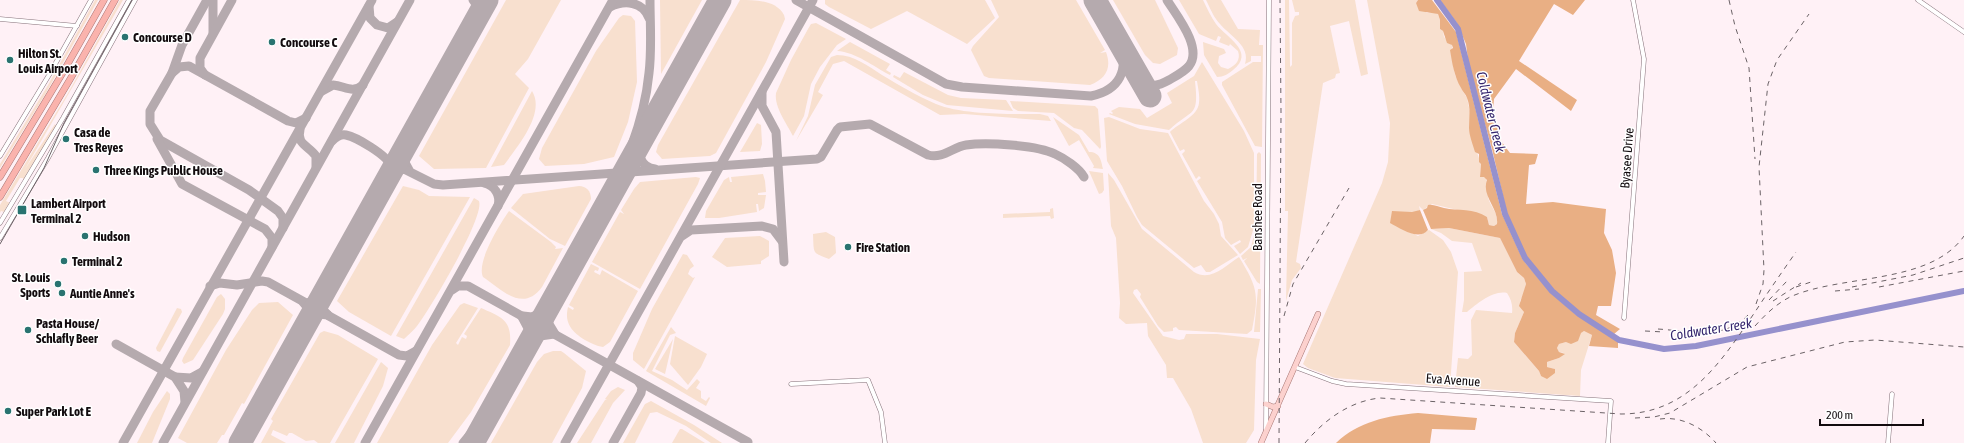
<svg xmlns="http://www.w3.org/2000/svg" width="1964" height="443" font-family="'Asap Condensed',sans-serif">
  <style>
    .green { fill: #f8e0cf }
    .forest { fill: #e9af84 }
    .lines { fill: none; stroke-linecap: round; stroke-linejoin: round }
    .river { stroke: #9691cd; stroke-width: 6 }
    .taxiway { stroke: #b5aaae; stroke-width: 9 }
    .runway { stroke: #b5aaae; stroke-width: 23 }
    .minor-casing { stroke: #86727a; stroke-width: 5 }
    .major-casing { stroke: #a97875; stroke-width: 6 }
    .highway-casing { stroke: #a97875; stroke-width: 7 }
    .minor { stroke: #fff; stroke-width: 4 }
    .major { stroke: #fcd1ce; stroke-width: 5 }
    .highway { stroke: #fab3ad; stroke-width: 6 }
    .tram { stroke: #6b6266; stroke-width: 1 }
    .rail { stroke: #6b6266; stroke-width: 1; stroke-dasharray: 5 5; stroke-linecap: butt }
    .poi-dot { fill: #297370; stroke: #fff; stroke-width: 1.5 }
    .labels { text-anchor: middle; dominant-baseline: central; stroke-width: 3; stroke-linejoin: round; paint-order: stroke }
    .poi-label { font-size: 13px; font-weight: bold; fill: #120b0e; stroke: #fff; text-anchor: start }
    .street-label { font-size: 13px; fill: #120b0e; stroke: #fff }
    .water-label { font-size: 14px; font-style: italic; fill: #35266e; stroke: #fff }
  </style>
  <rect width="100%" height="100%" fill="#fff1f6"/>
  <g class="green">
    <path d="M95,0H98L46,93L0,168V164L48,85Z"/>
    <path d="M120,0H123L25,169L55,124L56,126L23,181V178H20L6,201L10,203L4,212L1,211L0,213V205L68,93Z"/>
    <path d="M506,0H561L528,59L515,74L529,88L486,168L434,169L419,156Z"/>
    <path d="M660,0H702L661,74Z"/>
    <path d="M740,0C755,0 776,0 784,15L785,19L766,62L716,153L710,156L662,159L656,152L658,145Z"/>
    <path d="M825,0H985L995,18L967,44L907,11L871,29L829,7L825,4Z"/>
    <path d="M991,0H1076L1105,50L1100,53L1106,52C1112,68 1106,79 1090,85L989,78L984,76L971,50L973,46L999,17Z"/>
    <path d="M1113,0H1155L1178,48L1177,55L1160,64L1153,63L1145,55Z"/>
    <path d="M1179,0H1203C1207,8 1211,17 1216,24C1227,38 1256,52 1233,70C1228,74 1224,77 1217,77L1204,55L1203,42L1224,49L1226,53L1219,56L1218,63L1221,67L1228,69C1236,65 1241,60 1238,51L1230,44L1229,46L1219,42L1221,37L1218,36L1216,41L1199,34Z"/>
    <path d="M1206,0H1221L1238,29L1260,30L1259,45H1263L1262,147L1255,146L1222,85V82L1253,62H1261V56H1251V61L1245,64C1251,46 1230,36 1220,24C1214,18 1210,8 1206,0Z"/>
    <path d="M1285,0H1289L1290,67L1292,65V23L1295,16L1299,15V12H1295L1292,0H1355L1368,74L1361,76L1349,21L1330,26L1340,73L1336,74L1335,78L1323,83L1296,262L1300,264L1301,268L1292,280L1286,301L1288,211H1285Z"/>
    <path d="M1367,0H1418L1416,3L1427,13L1433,12L1438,14L1440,20V29L1443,31L1444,37L1452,45L1453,65L1455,75L1461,88L1467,98L1471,117L1469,129L1481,164L1480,177H1485C1489,183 1487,190 1488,197C1490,207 1498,211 1497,224L1494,226L1489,225L1487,217L1432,204L1423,210L1419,206L1420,210L1391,223L1418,236L1429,230L1443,240L1451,252L1458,272L1450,387L1335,378L1308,368L1303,364L1382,183L1388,162L1390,123Z"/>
    <path d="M623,15L631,16L635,21L637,82L628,122L614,157L584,164L545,166L539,159L542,148L596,51L619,18Z"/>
    <path d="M816,23L846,39L837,45L820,67L811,84L804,116L793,136C787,124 774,107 776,93L791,60L808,29L811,24Z"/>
    <path d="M850,42L890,64L886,70L891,73L890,75C874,67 856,52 837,51Z"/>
    <path d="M837,55C854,55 868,66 882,75C899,85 917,96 936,104C963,115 1010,114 1040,114L1048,116L1051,121L964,114L940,115L844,61L833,64L818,92L823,95L796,141L808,116L815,85L831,57Z"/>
    <path d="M1202,62L1244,131L1254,153V227L1248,247L1240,254L1234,246L1241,242L1240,240L1231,245L1225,238L1222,222L1197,181L1201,178L1199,176L1196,179L1182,154L1185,151L1184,149L1180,151L1170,132C1179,123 1198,116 1199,103C1200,96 1198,88 1197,81H1195C1199,118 1193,108 1169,130L1135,124L1109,114L1110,113L1112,114L1113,113L1111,111L1119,107L1140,109L1147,118L1172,103L1167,93L1194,76Z"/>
    <path d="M904,72L948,95L961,98L1006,100L1013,111L947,105L923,95L893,77L894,75L900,78Z"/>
    <path d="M532,91C546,113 517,147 504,165L491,167Z"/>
    <path d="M1010,101L1095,106L1098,109L1101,147L1100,149L1082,130L1074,128L1054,113L1018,111L1013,108Z"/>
    <path d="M1053,117L1079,135L1089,152C1100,152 1101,160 1103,169L1093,168L1094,166L1079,140L1069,146Z"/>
    <path d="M1109,117L1140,129L1168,133L1204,201L1214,214L1219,224L1221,236L1238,255L1210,272H1206L1201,265L1194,268L1188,263L1142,225L1137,217L1122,186L1107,161L1104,118Z"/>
    <path d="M757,123L761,125L762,144L760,151L740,152Z"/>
    <path d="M1259,152L1261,154L1260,284L1257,282L1244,261L1247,258L1243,260L1241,256L1251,247L1256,227L1257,154Z"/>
    <path d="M1089,171L1103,173L1104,190L1102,193L1099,194Z"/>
    <path d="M1108,173L1114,180L1142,229L1194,272C1211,282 1225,266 1239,257C1258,288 1259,294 1252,330L1247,334L1179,330L1176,327L1173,328V331L1164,332L1158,326L1140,297L1141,294L1137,289L1134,290L1133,293L1163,336L1179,340L1184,339L1186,334H1217L1260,339L1256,360L1254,430L1246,443H1203L1191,409L1173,378H1167L1166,365L1148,336L1147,323L1126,324L1119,318L1120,303L1116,238L1111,226Z"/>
    <path d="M763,174L765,181L766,192L758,193V195H766L764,208L759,211L758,204H756L757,212L719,218H705L706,211L724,180L729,177L730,182H732L731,177Z"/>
    <path d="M696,177L700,178L698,184L640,289L592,262L620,212L624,214L621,210L634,189L640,182Z"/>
    <path d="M403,186L419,190L429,196L470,197L391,336L349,312L337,301Z"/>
    <path d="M579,186C586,186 591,191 591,199L565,246L550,239L511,208L523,194Z"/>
    <path d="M474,198L479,201C485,217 430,309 417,326C414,330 409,334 404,339L396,336Z"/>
    <path d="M1053,208L1054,218L1051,219L1050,216L1003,218V214L1050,212V209Z"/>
    <path d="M509,211L551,242L556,247L555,249L563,248L542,287C523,313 502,290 483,277C476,262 500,224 509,211Z"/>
    <path d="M1449,228L1500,238L1517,272L1524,278L1526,284L1523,296L1520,301L1524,312L1515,333L1514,342L1539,371L1541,376L1555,369L1547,367V362L1559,358L1564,353L1559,352L1557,348L1559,344L1566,342L1584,331L1592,335L1581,370L1580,396L1455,387L1458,358L1468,359L1472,355L1471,320L1476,310L1512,313C1513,305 1511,299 1507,293C1493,290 1477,304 1467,312H1462L1464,300V272L1482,271L1472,243L1452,241L1441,233L1431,229Z"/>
    <path d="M826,232L835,237L836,253L829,259C812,252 814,255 813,234Z"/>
    <path d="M760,236L769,241V256L761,261V264L727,267L712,257L725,238Z"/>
    <path d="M683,254L687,255L694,266L690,269L688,274L693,278L695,277L644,369L633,360V353L652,309Z"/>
    <path d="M591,264L599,268L598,271L595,270L594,272L600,275L602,270L638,291L610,342L603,347C596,346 591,343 585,340C572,332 564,323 568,307L573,310L574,308L569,305Z"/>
    <path d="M1258,289H1261L1260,332H1254Z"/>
    <path d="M221,294L225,299V309L223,314L193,360L184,364L182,361L183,358L217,297Z"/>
    <path d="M278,302L293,315L244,404L242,403L224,435H222L217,443H187L178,438L226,350L252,310L259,303Z"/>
    <path d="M464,303L478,308L456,343L458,345L462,337L466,339L467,336L464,334L481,308C501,317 512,319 510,345L471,412L448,443H377L432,345L460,305Z"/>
    <path d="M177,308L181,309L182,312L160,352L157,351L156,348Z"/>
    <path d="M671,327L676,333L670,335L652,371L672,380L687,390L697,379L700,382L696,388L701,391V398L706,401L709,397L710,398L706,406L646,371Z"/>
    <path d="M324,331L338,335L378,359L330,443H318L314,440L306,441L292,433H289L287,436L273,430L271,435L286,443H261L273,421L271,419L320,333Z"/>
    <path d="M675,336L707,354L701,367L688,385L670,364Z"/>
    <path d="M673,339L665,374L655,369Z"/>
    <path d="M553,351H561L564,353L586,371L582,388L552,443H491L537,362L544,354Z"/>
    <path d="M381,362L388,368L383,386L354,443H335Z"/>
    <path d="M618,387L625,390L613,403L591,443H577L605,400H607L605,399L611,391Z"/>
    <path d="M167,391L170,394V399L152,443H137L153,412Z"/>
    <path d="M651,401L694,425L722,443H711L686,426L657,412L650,413L635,443H623L645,404Z"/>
    <path d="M680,429H682L705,443H672Z"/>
  </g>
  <g class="forest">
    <path d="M1418,0H1432L1456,32L1502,214L1523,260L1550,292L1575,314L1618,342V348L1589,346L1592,335L1584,331L1581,333L1578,341L1571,344L1566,342L1559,344L1557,348L1559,352L1565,354L1559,358L1547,362V367L1555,369V373L1547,379L1541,376L1539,371L1514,342L1515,333L1524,312L1519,306L1526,284L1524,278L1517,272L1500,238L1449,228L1431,229L1423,210L1427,208L1428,205C1434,204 1438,207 1444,208C1458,211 1474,208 1487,217L1489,225L1494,226L1497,224C1499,208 1481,196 1487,180L1484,177H1480L1481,164L1479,162V154L1475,152C1473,145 1469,135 1469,128C1469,118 1471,108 1467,98C1466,94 1462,91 1461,88C1454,76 1452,62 1450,50L1453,48L1452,45L1447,43L1443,31L1440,29V20L1438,14L1419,11L1416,3Z"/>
    <path d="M1440,0H1585L1573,15L1554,4L1519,61L1577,100L1571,111L1516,69L1494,99L1493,111L1501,141L1510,153L1538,154L1535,164L1529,165L1526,204L1553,202L1606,209L1604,233L1612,250L1616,273L1611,306H1598L1596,315L1620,329L1614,334L1583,315L1552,289L1526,258L1507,213L1492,149L1469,67L1466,44L1457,23Z"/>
    <path d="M1420,210L1428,230C1419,241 1401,229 1390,223L1392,211L1412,212Z"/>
    <path d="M1418,413L1477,418L1475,430L1432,429L1430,443H1336C1359,421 1387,416 1418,413Z"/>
  </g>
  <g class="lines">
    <path class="river" d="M1437,0L1458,29L1505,214L1525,258L1552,291L1579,314L1619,340L1664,349L1696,346L1964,291"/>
    <g class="taxiway">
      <path d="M207,0L182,45L172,73L150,111V124L160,140L249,190L278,211L283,218V228"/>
      <path d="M213,0V33"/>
      <path d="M473,0L478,7L477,18"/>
      <path d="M796,0L946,84L962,87L1091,96C1120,90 1129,70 1120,43"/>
      <path d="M369,6L370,18L377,25L388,28L397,22"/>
      <path d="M610,7C624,0 643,1 649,18"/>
      <path d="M172,73L179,67L189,66L288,121L296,123L306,118"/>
      <path d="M205,75L200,68V58L232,0"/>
      <path d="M1141,80C1152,88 1158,86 1169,80C1176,76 1184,72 1189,66C1203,48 1177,16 1167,0"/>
      <path d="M322,91L333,85C345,86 352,94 363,85"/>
      <path d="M762,92V106L776,132L784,262"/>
      <path d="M300,130C296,144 309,146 316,156V167"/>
      <path d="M157,139L182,184L265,229L272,238V247"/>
      <path d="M332,141C336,137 341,134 346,135C356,137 387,155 390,165L388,177"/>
      <path d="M642,141C637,154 640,167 655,169"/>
      <path d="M404,150L403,159L409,170"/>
      <path d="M388,178L394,171L404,169L434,184L443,185L817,159L821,157L837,130L840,127L870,124L928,155C943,159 953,147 966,145C986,142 1037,145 1055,154C1064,158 1079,168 1084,177"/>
      <path d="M484,183C495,186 501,195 498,206"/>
      <path d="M600,216C623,170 644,125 649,73C652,49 650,24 650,0"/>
      <path d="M682,236L691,230L762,226L773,229L782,241"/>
      <path d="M210,286L220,283L237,285L262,281L268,282L306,303L312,302L321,297"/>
      <path d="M452,290L458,286H468L748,442"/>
      <path d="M321,297L323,310L329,316L399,355L407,356L416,351"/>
      <path d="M303,302L308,308L309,319L319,314L328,315"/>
      <path d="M548,309L549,324L555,334"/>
      <path d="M523,316L532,317L548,309"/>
      <path d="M522,317L530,332V342"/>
      <path d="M530,342L540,336L554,334"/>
      <path d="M116,344L175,377L184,391L185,402"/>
      <path d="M175,377L191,378L202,372"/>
      <path d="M123,443L372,0"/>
      <path d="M163,443L410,0"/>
      <path d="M365,443L613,0"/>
      <path d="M463,443L495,404"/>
      <path d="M565,443L813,0"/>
      <path d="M613,443L641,393L642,387L638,381"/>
    </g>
    <g class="runway">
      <path d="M1095,0L1150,96"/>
      <path d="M240,443L487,0"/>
      <path d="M473,443L720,0"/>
    </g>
    <g class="minor-casing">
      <g id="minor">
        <path d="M1918,0L1964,32"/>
        <path d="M0,19L77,26"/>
        <path d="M0,156L49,75L91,0"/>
        <path d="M0,223L63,118L129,0"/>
        <path d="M0,238L48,158L135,0"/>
        <path d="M1624,318L1644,59L1633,0"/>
        <path d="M1295,367L1332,381L1346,384L1611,401L1608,443"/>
        <path d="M791,384L868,380L881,412L885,443"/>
        <path d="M1266,430L1269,0"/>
        <path d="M1888,443L1892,394"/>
      </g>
    </g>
    <g class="major-casing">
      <g id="major">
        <path d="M1266,404L1273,407L1278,406"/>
        <path d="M1261,443L1318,314"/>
      </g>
    </g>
    <g class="highway-casing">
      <g id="highway">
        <path d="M0,177L62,74L104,0"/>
        <path d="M0,197L72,76L115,0"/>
      </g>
    </g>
    <use href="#minor" class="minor"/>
    <use href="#major" class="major"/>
    <use href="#highway" class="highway"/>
    <path class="tram" d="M0,244L44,168L64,123L132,0"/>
    <g class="rail">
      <path d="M1729,0L1735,26L1749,68L1755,159"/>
      <path d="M1796,287L1811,282"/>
      <path d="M1852,287L1913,275L1964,258"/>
      <path d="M1879,287L1964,271"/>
      <path d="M1835,291L1859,289"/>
      <path d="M1769,300L1787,281"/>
      <path d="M1773,301L1801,283"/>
      <path d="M1756,304L1763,284L1764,270L1759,167L1768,84L1777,60L1809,14"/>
      <path d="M1284,316L1293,284L1349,188"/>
      <path d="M1755,326C1765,315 1776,304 1790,297C1841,274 1930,285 1964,236"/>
      <path d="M1658,329C1690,331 1723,341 1748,315"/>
      <path d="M1645,331L1664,332"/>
      <path d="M1635,418L1654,417L1670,413L1747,367L1845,342L1875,340L1964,347"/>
      <path d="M1660,419C1681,416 1702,427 1716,443"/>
      <path d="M1279,443L1281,113L1280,0"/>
      <path d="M1305,443C1324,420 1350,401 1380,398L1621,414C1688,414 1721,362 1755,312C1768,292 1782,272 1796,252"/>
    </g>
  </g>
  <g class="poi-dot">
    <circle cx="125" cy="37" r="4"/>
    <circle cx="272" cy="42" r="4"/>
    <circle cx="10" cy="60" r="4"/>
    <circle cx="66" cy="139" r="4"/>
    <circle cx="96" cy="170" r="4"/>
    <rect x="17" y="205" width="10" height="10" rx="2"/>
    <circle cx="85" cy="236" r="4"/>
    <circle cx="848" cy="247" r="4"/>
    <circle cx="64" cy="261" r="4"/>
    <circle cx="58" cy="284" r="4"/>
    <circle cx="62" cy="293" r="4"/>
    <circle cx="28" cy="330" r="4"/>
    <circle cx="8" cy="411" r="4"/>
  </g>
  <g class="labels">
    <g class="poi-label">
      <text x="133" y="37">Concourse D</text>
      <text x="280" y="42">Concourse C</text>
      <text x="18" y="53">Hilton St.<tspan x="18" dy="15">Louis Airport</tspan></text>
      <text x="74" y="132">Casa de<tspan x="74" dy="15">Tres Reyes</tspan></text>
      <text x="104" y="170">Three Kings Public House</text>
      <text x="31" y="203">Lambert Airport<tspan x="31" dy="15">Terminal 2</tspan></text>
      <text x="93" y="236">Hudson</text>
      <text x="856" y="247">Fire Station</text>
      <text x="72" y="261">Terminal 2</text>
      <text x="50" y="277" text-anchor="end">St. Louis<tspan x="50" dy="15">Sports</tspan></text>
      <text x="70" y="293">Auntie Anne's</text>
      <text x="36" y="323">Pasta House/<tspan x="36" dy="15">Schlafly Beer</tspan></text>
      <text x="16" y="411">Super Park Lot E</text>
    </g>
    <g class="street-label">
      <text transform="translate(1627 158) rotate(-86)">Byasee Drive</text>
      <text transform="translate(1257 217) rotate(-90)">Banshee Road</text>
      <text transform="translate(1453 380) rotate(4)">Eva Avenue</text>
    </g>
    <g class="water-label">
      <text transform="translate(1491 112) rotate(76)">Coldwater Creek</text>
      <text transform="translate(1711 329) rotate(-9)">Coldwater Creek</text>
    </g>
  </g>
  <path d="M1820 419v6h103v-6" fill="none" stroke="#120b0e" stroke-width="2"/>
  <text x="1826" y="419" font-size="12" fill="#120b0e" stroke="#ffffff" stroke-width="3" paint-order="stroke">200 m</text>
</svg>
